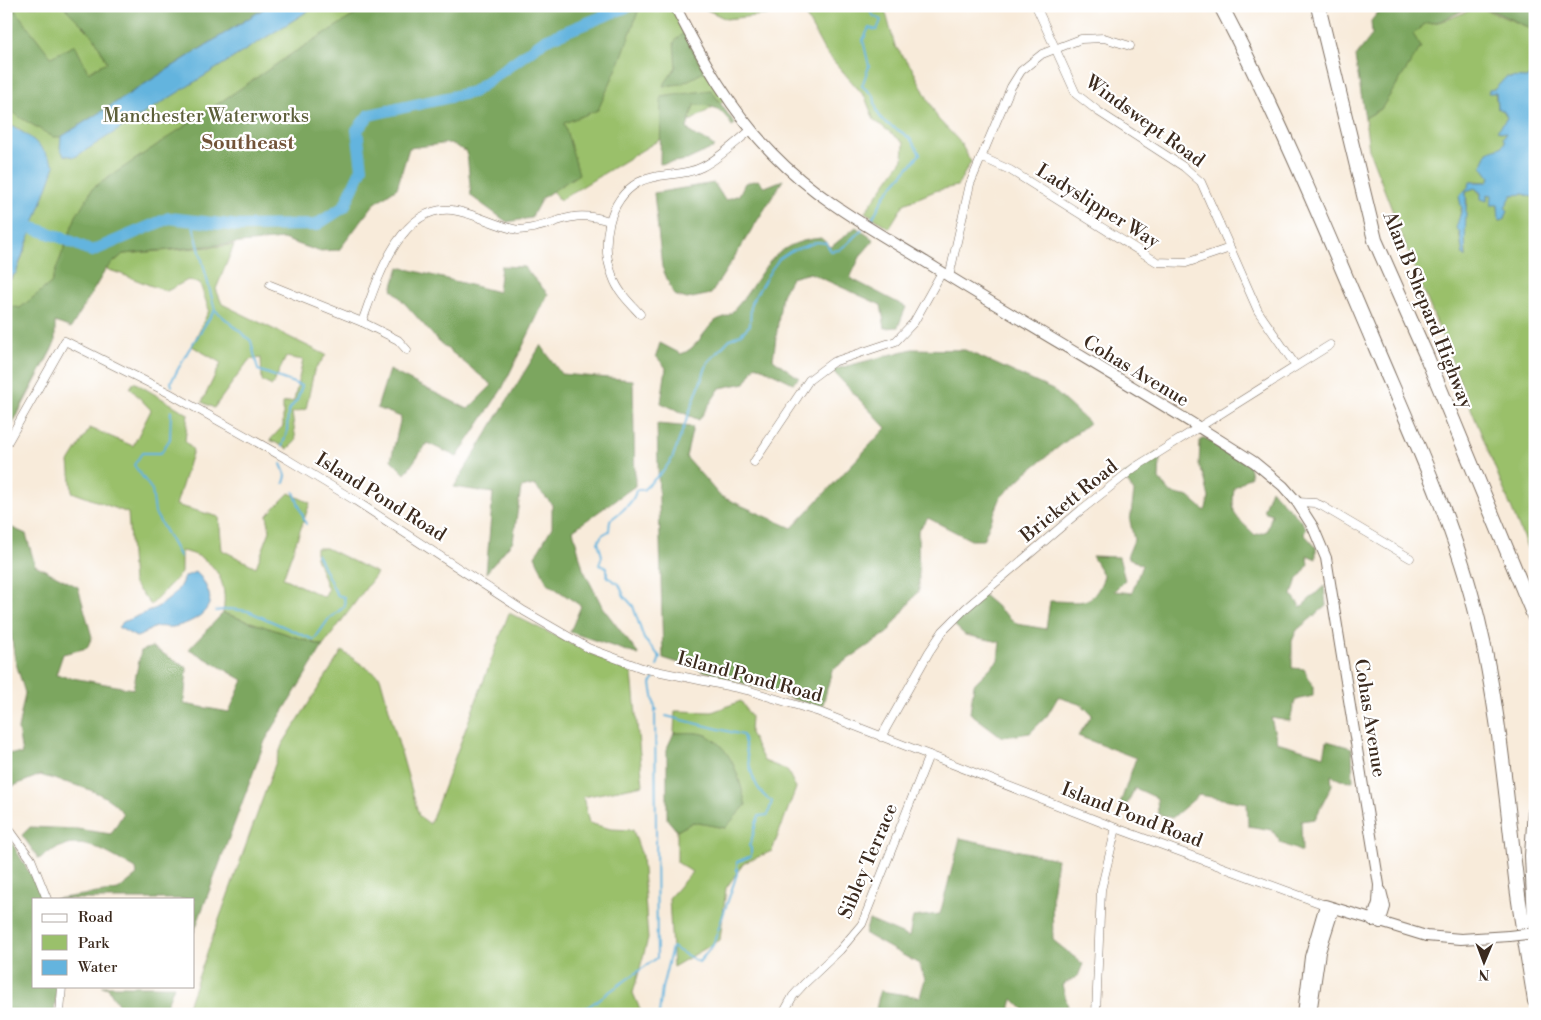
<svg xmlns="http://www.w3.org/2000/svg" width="1541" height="1020" font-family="'Libre Bodoni',serif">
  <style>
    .green { fill: #9ac06b; stroke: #6a7544 }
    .forest { fill: #7ba65f; stroke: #5b683e }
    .water { fill: #64b4de; stroke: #506f7e }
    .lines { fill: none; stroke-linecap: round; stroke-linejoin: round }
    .stream { stroke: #64b4de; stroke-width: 2 }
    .river { stroke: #64b4de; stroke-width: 12 }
    .street-casing { stroke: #7d6e60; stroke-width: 9 }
    .secondary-casing { stroke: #7d6e60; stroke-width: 12 }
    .highway-casing { stroke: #7d6e60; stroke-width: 16 }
    .street { stroke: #fff; stroke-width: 8 }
    .secondary { stroke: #fff; stroke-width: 10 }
    .highway { stroke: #fff; stroke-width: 14 }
    .secondary-bridge-casing { stroke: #7d6e60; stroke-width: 12; stroke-linecap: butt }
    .secondary-bridge { stroke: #fff; stroke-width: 10 }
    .labels { text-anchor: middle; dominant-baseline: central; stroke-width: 4.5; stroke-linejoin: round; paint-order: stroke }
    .park-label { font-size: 19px; fill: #5c5e39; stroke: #fff }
    .street-label { font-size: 19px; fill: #3b2a1e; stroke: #fff }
    .neighbourhood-label { font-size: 20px; font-weight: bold; fill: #735439; stroke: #fff }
  </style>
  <rect width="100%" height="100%" fill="#fff"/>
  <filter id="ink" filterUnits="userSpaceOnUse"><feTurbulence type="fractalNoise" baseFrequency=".02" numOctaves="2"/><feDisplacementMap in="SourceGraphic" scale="10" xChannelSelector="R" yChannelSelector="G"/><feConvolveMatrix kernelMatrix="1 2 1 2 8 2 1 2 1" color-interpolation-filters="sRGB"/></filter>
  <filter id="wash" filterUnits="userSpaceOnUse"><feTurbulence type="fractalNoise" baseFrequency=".0096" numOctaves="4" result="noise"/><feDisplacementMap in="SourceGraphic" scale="20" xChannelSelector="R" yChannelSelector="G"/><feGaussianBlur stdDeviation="1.12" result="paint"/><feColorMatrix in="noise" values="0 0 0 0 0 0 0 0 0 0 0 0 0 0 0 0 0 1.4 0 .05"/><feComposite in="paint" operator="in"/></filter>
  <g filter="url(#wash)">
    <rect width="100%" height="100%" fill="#f8ebda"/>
    <g class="green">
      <path d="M6,6H672L725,100L560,200L460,87L96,235L45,336L52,349L6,437V280L11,279L16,273L33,228L20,129L6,124Z"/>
      <path d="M699,6H884L895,46L912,68L938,119L960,142L971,162L957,186L935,191L904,204L889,228L865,212L903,159L904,143L874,120L865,97L824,50L803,11L726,19Z"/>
      <path d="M1479,7L1535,30V72L1526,78H1506L1495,89L1497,108L1504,111L1507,118L1498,131L1506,133L1505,142L1486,171L1490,177L1488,182L1474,181L1465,190L1458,225L1463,255L1466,257L1464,218L1467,203L1466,191L1475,188L1487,201V194L1492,195L1498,205L1499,221L1504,219L1508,211L1504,207L1512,195L1524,194L1535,198V567L1412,262L1369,150L1365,118L1381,109L1412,34L1426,23C1445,24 1461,12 1479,7Z"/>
      <path d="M234,245L216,289L222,304L326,355L314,371L306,409L292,413L296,441L288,449L270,440L283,426V403L294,401L303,360L286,357L272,386L262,381L261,358L249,360L214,408L202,402L221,363L192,346L209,310L200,284L188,280L167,291C146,285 127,275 106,269L123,254Z"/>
      <path d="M134,382L188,414L185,441L193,450L176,505L219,517L222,550L256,567L270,531L267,515L289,493L310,503L283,578L324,597L328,590L316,557V548H326L377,573L323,646L223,613C229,581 214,556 181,551V573L151,605L133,583L128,513L72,492L69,462L90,428L133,446L151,410L130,388Z"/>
      <path d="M509,613L632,674L643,785L583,797L589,823L611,829L633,830L642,856L648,939L633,993L642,1014H185L282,745L342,651L380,677L419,816L430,824Z"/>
      <path d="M741,701L751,717L750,733L764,761L787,770L796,788L772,851L744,863L726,888L720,940L673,967L669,898L692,872L677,862V831L693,822L725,828L707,735L674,733L675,711L712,712Z"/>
    </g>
    <g class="forest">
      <path d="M6,6H12L51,57L75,45L88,72L107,62L94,37L63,6H268L61,137H53L6,109Z"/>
      <path d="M369,6H640L621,59L598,110L564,123L579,174L542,198L531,218L507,222L471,196L467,152L450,143L409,148L397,188L374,204L339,250L318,251L283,239L123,254L106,269L71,328L55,322V343L6,434V305L20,308L51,283L76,216L93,188L293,53Z"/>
      <path d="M1383,6H1528L1535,9V30C1522,25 1490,8 1479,7C1461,6 1447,24 1426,23L1413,34L1421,47L1381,109L1365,118L1355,57L1372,35L1371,21Z"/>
      <path d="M683,33L704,72L681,84L663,86L676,67L674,42Z"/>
      <path d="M711,90L735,124L732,126C722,108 713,105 694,105L687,128C694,139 706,138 715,147L687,160L660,164L661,97Z"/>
      <path d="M758,180L765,187L783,180L711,294L687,299L674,295L662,267L654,193L714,183L725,200L739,195L745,183Z"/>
      <path d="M856,227L874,240L861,255L850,278L906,307L898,327L885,328L881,305L810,273L791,278L782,295L773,359L799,378L793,383L756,365L745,383L720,388L699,420L661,403L666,368L656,356L660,343L681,354C696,349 702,334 713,323C717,318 725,318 730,314C764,280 764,243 821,238L831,247Z"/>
      <path d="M501,266L524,267L548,294L502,389L457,457L427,443L405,474L391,460L401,417L377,408L389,370L468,409L492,385L439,342L392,289L399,267L498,292Z"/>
      <path d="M541,345L561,374L633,380L635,486L573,530L583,569L603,608L639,655L570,632L581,606L547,583L535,556L552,527V504L534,485L521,488L513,541L486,573L493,493L454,487Z"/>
      <path d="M912,349L965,350L1053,390L1089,423L1027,472L1001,497L983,540H971L928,518L918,531L919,590L887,633L832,670L822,708L663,658L657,424L693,427L686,457L720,496L792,528L886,428L832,370Z"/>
      <path d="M1205,438L1249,465L1251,476L1234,488C1231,518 1235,515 1255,535L1267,531L1272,514L1263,511L1271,489C1283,505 1295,511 1306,528L1304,534L1316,547V559L1307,555L1309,564L1296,582L1292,595L1301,607L1324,586L1326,606L1297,630L1292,641V668L1304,669L1313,686V696L1295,700L1290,721L1271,718L1277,742L1324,756L1327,741L1352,748L1353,781L1340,780L1331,775L1332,785L1315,819L1301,821L1302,852L1281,843L1272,830L1248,826L1247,803L1199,795L1172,818L1158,814L1157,798L1135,788L1126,806L1120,804L1136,758L1078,736L1092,715L1082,705L1058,697L1047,716L1030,733L1002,737L970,713L974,684L998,660L1000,642L965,635L951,622L982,594L1017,624L1046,629L1050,601C1080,601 1093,609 1104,576L1092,556L1119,557L1125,580L1114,591L1132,593L1142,565L1127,557L1134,540L1130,521L1134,492L1123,476L1158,452L1160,457L1159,479L1171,493L1189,497L1205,511L1209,498L1204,476L1199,466L1200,441Z"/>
      <path d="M6,525L26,534L35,565L78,587L92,637L87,648L63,654L56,675L133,689L141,651L152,647L187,668L184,704L229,712L243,680L189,649L223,613L323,646L265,741L194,932V899H55L118,890L137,875L136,869C100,849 77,830 39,859L22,835L30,827L77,829L111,834L123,814C108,789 67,784 40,775L6,789V753L22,754L18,729L25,693L15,660L6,602Z"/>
      <path d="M674,733C683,733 700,731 708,736C734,751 739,779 746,805L725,828L693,822L677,831L667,819V748Z"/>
      <path d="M6,833L36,884L41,899H34V986H57L54,1014H6Z"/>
      <path d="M960,838L1057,859L1052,895L1053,940L1083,964L1078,976L1062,985L1070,1014H1028L1013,999L1009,1014H875L880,991L920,997L925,979L919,964L865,934L869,920L909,937L913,917L940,914Z"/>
      <path d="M102,986H174L163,1014H124L108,988Z"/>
    </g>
    <g class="water">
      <path d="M268,6H316L75,157L64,155L60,148L61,137Z"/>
      <path d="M1535,72V198L1524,194L1512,195L1505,207L1508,211L1504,220L1499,221L1498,205H1491L1492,195L1487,194V201L1481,199V193L1475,188L1466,191C1467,213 1464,235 1466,258L1463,255L1460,232L1456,228L1462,209L1459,197L1469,186L1470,182H1488L1490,177L1482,166L1487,152L1501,147L1505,142L1503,138L1506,133L1497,131L1507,118L1504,111L1497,108L1496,93H1488L1489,90L1495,89L1506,77L1526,78Z"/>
      <path d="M6,124C30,134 41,145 55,166L16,273L8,280Z"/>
      <path d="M195,572C202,576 205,584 208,591C217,611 190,624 173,627C167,628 158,625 153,628C147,631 144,635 136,637L118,627L123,622C147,612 175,604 184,577Z"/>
    </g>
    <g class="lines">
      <g class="stream">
        <path d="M869,6L872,15L881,20L877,30L869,28L863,40L869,66L862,86L874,96C878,131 893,121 911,140C914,144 917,149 920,154L885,195L871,221"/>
        <path d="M192,221L215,310L251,341L258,370L302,386L297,400L288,411L287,431L282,447"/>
        <path d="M172,386L171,382L188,351L214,311"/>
        <path d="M171,411L170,439L161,453H142L134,465L152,490L155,513L180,557"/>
        <path d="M281,464L286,476L284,483"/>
        <path d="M294,492L306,524"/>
        <path d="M216,611L230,609L248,611L314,640L328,620L345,606L344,597L337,595L317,554"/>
        <path d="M657,666L660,657L644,639L633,606L624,596L619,584L607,577V567L599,565L602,556L598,542L602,535L609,531L610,520C620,513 635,502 636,490H643L663,471L672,459L708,362L730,339L741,334L750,325L751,303L771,270L779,259L791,251L817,242L826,243L831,251L839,250L847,244L862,229"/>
        <path d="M655,675L651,684L655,708L657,710"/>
        <path d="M578,1014L657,958L655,708"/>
        <path d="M659,1014L662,988L672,947L699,962L713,945L737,874V862L751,856V848L749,846C754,836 754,826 759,816L768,815L772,801C751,792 748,756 743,735L666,716"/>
      </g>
      <g class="river">
        <path d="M787,6H795"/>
        <path d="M6,219L63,238L92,251L169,218L239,226L316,225L344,207L362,168L357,130L369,115L473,92L545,40L629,6"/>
      </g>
    </g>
  </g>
  <g filter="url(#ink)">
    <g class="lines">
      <g class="street-casing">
        <g id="street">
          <path d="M1036,6L1076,94L1099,112L1184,167L1201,182L1258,311L1296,366"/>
          <path d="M981,157L1010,170L1157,262L1186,263L1230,248"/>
          <path d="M949,277L970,184L1011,87L1021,71L1042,54L1081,39L1104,38L1130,46"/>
          <path d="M270,285L362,322L398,340L407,350"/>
          <path d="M640,314C630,303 618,292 613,277C600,245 607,200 639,182C658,172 683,177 702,167C720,158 736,142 751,130"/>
          <path d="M362,322C376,284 399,204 452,210C475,213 495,226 518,230C556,228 566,207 609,221"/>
          <path d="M6,445L65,341L169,393L285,458L356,501L524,611L588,648L642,668L747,690L819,712L1116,828L1325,905"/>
          <path d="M754,462L809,380L833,362L896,341L914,322L942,272"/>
          <path d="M1297,502L1315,503L1322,506L1410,558"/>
          <path d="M881,737L929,652L943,631L966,608L1081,510L1134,468L1330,345"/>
          <path d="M6,825L31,859L47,899"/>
          <path d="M60,1014L62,986"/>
          <path d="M783,1014L793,996L804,984L840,950L862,924L929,755"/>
          <path d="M1096,1014L1101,890L1116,828"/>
        </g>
      </g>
      <g class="secondary-casing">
        <g id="secondary">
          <path d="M675,6C702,59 731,111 773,154C819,202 881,234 937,269C1042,334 1150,395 1254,462L1283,486L1297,502L1313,527L1326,558L1379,885L1378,903L1372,921"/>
          <path d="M1380,923L1385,907L1381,891"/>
          <path d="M1303,1014L1310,957L1325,905L1426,936L1461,939L1509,936"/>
          <path d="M1311,1014L1320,952L1334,908"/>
        </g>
      </g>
      <g class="highway-casing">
        <g id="highway">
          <path d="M1221,6C1279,117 1327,233 1376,348C1414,437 1455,526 1478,620C1499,707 1506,797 1517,887C1522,925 1529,963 1535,1001"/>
          <path d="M1318,6L1375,240L1426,355L1535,618"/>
          <path d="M1535,809L1532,856L1535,921"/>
        </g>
      </g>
      <use href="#street" class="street"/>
      <use href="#secondary" class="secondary"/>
      <use href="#highway" class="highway"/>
      <g class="secondary-bridge-casing">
        <path id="secondary-bridge" d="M1509,936L1535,933"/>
      </g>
      <use href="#secondary-bridge" class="secondary-bridge"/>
    </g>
  </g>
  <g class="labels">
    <g class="park-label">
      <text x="206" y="116">Manchester Waterworks</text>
    </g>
    <g class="street-label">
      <text transform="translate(1145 121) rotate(36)">Windswept Road</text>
      <text transform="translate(1098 206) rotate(32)">Ladyslipper Way</text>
      <text transform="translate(1428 310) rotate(68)">Alan B Shepard Highway</text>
      <text transform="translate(1136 371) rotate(31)">Cohas Avenue</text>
      <text transform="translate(381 497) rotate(32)">Island Pond Road</text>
      <text transform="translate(1069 501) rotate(-39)">Brickett Road</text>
      <text transform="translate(750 677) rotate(15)">Island Pond Road</text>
      <text transform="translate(1370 718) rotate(81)">Cohas Avenue</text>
      <text transform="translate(1132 815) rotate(21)">Island Pond Road</text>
      <text transform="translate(868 861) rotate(-67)">Sibley Terrace</text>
    </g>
    <g class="neighbourhood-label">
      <text x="248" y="143">Southeast</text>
    </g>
  </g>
  <rect width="1541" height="1020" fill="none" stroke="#fff" stroke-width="25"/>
  <rect x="32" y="898" width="162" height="90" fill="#ffffff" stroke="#b1aaa5"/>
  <rect x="42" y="914" width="25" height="8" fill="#ffffff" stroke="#b1aaa5"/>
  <text x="78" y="922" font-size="15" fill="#3b2a1e">Road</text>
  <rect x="42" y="935" width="25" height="15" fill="#9ac06b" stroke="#b1aaa5"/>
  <text x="78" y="948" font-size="15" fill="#3b2a1e">Park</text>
  <rect x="42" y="960" width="25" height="15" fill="#64b4de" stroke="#b1aaa5"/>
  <text x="78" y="972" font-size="15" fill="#3b2a1e">Water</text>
  <g transform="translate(1484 962) rotate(181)" stroke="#ffffff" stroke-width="4" paint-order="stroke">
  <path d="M0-4L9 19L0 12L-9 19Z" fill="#3b2a1e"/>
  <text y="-8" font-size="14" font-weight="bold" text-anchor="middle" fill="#3b2a1e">N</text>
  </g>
</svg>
